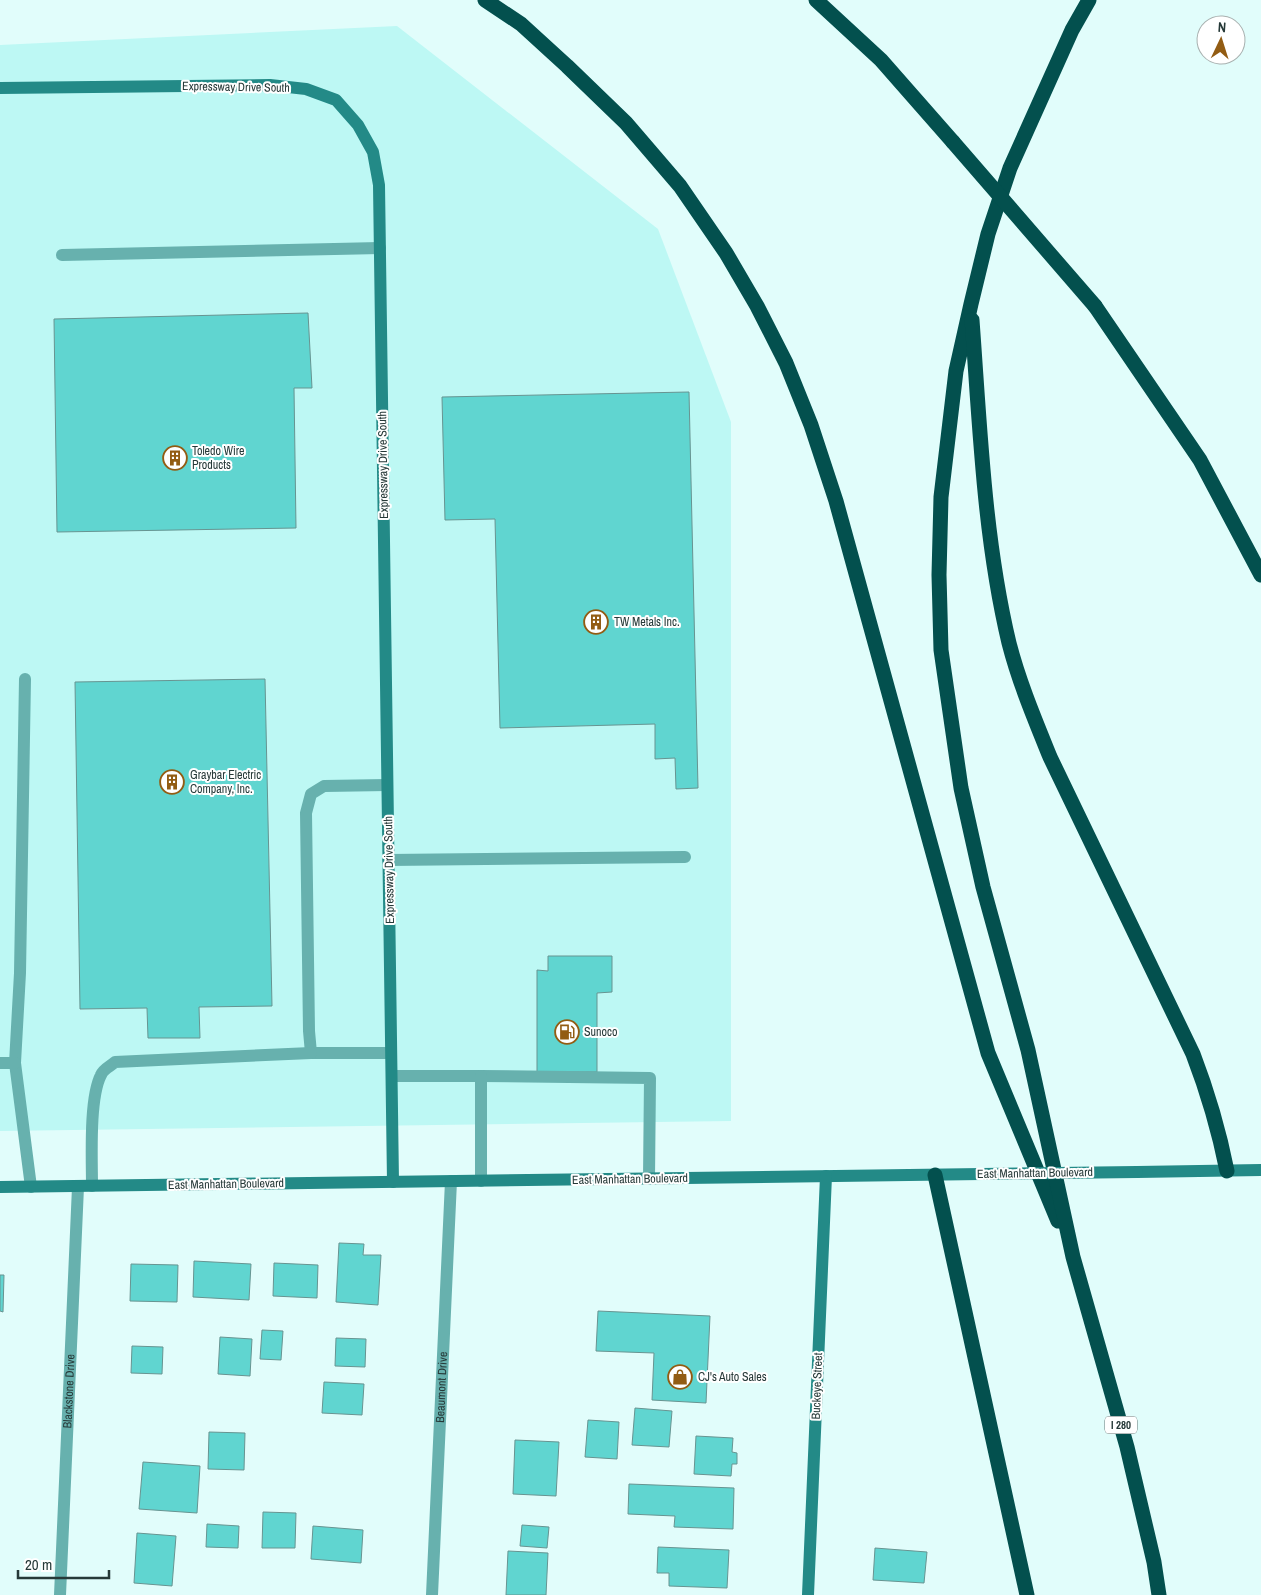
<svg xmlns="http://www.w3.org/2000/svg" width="1261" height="1595" font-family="'Archivo Narrow',sans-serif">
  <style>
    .built { fill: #bdf8f4 }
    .building { fill: #60d5d0; stroke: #679491 }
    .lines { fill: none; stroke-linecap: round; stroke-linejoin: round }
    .lane { stroke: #67b1ae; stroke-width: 12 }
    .street { stroke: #67b1ae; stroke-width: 12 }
    .secondary { stroke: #238a87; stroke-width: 12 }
    .highway { stroke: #03504e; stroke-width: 15 }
    .secondary-bridge { stroke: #238a87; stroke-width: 12 }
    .highway-bridge { stroke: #03504e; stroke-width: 15 }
    .labels { text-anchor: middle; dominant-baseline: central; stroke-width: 4; stroke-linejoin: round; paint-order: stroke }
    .shield { fill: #fff; stroke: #677474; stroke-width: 1 }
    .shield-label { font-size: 11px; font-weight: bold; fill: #263938 }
    .street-label { font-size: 12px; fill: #263938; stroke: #fff }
    .poi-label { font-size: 12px; fill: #263938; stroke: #fff; text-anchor: start }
  </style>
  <rect width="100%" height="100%" fill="#e1fdfb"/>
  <path class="built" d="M397,26L658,229L731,422V1121L0,1131V45Z"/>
  <g class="building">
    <path d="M308,313L312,388H294L296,528L57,532L54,319Z"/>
    <path d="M689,392L698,788L676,789L675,758L655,759V724L500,728L495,519L445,520L442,397Z"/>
    <path d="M265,679L272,1006L199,1007L200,1038H148L147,1008L80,1009L75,682Z"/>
    <path d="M548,956H612V992L597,993V1072H537V970L548,971Z"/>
    <path d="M339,1243L364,1244L363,1255H381L378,1305L336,1302Z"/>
    <path d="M194,1261L251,1264L249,1300L193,1297Z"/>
    <path d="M274,1263L318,1265L317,1298L273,1296Z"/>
    <path d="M131,1264L178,1265L177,1302L130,1301Z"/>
    <path d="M0,1275H4L3,1312L0,1311Z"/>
    <path d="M598,1311L710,1316L706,1403L652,1400L654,1353L596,1351Z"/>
    <path d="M262,1330L283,1331L281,1360L260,1359Z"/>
    <path d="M220,1337L252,1339L250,1376L218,1374Z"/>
    <path d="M336,1338L366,1339L365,1367L335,1366Z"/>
    <path d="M132,1346L163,1347L162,1374L131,1373Z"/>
    <path d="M324,1382L364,1384L362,1415L322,1413Z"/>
    <path d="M635,1408L672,1411L669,1447L632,1445Z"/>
    <path d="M588,1420L619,1422L617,1459L585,1457Z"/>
    <path d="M209,1432L245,1433L244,1470L208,1469Z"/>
    <path d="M696,1436L733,1438L732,1452L737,1453V1464H732L731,1476L694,1474Z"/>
    <path d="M515,1440L559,1442L556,1496L513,1494Z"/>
    <path d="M143,1462L200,1466L197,1513L139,1509Z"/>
    <path d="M629,1484L734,1488L733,1529L674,1527L675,1516L628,1514Z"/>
    <path d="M263,1512L296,1513L295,1548H262Z"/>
    <path d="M207,1524L239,1526L238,1548L206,1547Z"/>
    <path d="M522,1525L549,1527L547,1548L520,1546Z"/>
    <path d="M313,1526L363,1530L361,1563L311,1559Z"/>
    <path d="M137,1533L176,1536L172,1586L134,1583Z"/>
    <path d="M658,1547L729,1550L727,1588L669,1586V1573H657Z"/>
    <path d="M875,1548L927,1552L924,1583L873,1580Z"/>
    <path d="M508,1551L548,1553L546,1595H506Z"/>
  </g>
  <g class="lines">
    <g class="lane">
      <path d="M62,255L380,248"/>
      <path d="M25,679L20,973L15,1063L31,1187"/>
      <path d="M387,785L324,786L311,794L306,813L309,1031L311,1053H391"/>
      <path d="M388,860L685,857"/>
      <path d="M0,1063H15"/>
      <path d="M392,1076H481L650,1078L649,1178"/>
      <path d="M481,1076V1181"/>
      <path d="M92,1186C92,1159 89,1098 101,1075C103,1069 111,1066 115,1062L311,1053"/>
    </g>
    <g class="street">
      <path id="s1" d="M60,1595L78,1187"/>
      <path id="s2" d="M432,1595L451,1181"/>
    </g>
    <g class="secondary">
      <path d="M0,88L270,85L306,89L336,100L358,125L373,152L379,185L393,1182"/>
      <path d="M1137,1172L1261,1170"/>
      <path d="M0,1187L982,1174"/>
      <path d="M808,1595L826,1176"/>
    </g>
    <g class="highway">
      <path d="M485,0L521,24L567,66L626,123L680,186L726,253L757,306L786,363L811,425L836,501L988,1053L1058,1221"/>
      <path d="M816,0L881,60L953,142"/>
      <path d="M1089,0L1072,30L1010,168L988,234L971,304L956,371L941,497L939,575L941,650L961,788L983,887L1028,1050L1073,1257L1127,1447L1154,1562L1159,1595"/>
      <path d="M1095,306L1200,460L1261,575"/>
      <path d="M972,320C980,428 984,538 1009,643C1019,682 1035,720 1050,757L1193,1054C1208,1093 1219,1131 1227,1171"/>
      <path d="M935,1175L1027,1595"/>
    </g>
    <path class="secondary-bridge" d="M982,1174L1137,1172"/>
    <path class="highway-bridge" d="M953,142L1095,306"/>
  </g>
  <defs>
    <g id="building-ring" transform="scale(1.25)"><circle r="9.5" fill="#fff" stroke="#925c13" stroke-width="1.5"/><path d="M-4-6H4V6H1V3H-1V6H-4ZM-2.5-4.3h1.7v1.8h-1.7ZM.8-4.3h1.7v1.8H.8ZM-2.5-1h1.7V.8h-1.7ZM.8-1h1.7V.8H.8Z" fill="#925c13"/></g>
    <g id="fuel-ring" transform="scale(1.25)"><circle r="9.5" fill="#fff" stroke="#925c13" stroke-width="1.5"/><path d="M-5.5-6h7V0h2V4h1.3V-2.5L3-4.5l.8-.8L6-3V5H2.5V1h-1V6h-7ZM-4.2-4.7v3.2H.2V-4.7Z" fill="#925c13"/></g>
    <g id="shop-ring" transform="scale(1.25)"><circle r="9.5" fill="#fff" stroke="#925c13" stroke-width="1.5"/><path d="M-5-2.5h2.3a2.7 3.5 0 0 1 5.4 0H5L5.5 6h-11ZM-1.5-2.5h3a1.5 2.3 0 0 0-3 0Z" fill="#925c13"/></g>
  </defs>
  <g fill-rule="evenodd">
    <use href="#building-ring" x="175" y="458"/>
    <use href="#building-ring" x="596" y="622"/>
    <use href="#building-ring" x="172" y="782"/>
    <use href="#fuel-ring" x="567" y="1032"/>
    <use href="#shop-ring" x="680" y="1377"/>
  </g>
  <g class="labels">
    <rect class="shield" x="1105" y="1416.5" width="32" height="17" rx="4"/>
    <g class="shield-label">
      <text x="1121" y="1425">I 280</text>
    </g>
    <g class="street-label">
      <text transform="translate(236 87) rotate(1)">Expressway Drive South</text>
      <text transform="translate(383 465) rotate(-91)">Expressway Drive South</text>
      <text transform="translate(389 870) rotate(-91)">Expressway Drive South</text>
      <text transform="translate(1035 1173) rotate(-1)">East Manhattan Boulevard</text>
      <text transform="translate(630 1179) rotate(-1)">East Manhattan Boulevard</text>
      <text transform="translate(226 1184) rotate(-1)">East Manhattan Boulevard</text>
      <text transform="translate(817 1386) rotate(-88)">Buckeye Street</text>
      <text stroke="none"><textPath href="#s2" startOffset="208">Beaumont Drive</textPath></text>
      <text stroke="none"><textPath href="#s1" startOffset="204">Blackstone Drive</textPath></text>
    </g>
    <g class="poi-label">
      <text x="192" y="451">Toledo Wire<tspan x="192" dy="14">Products</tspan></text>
      <text x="614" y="622">TW Metals Inc.</text>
      <text x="190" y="775">Graybar Electric<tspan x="190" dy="14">Company, Inc.</tspan></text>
      <text x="584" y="1032">Sunoco</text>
      <text x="698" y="1377">CJ's Auto Sales</text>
    </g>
  </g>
  <g transform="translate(1221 40) rotate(4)"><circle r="24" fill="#ffffff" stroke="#a8b0af"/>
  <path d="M0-4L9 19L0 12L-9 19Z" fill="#925c13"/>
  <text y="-8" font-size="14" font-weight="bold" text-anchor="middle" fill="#263938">N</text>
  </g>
  <path d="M18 1570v8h91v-8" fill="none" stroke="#263938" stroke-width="2.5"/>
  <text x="25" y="1570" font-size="15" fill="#263938" stroke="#ffffff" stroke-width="4" paint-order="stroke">20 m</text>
</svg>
